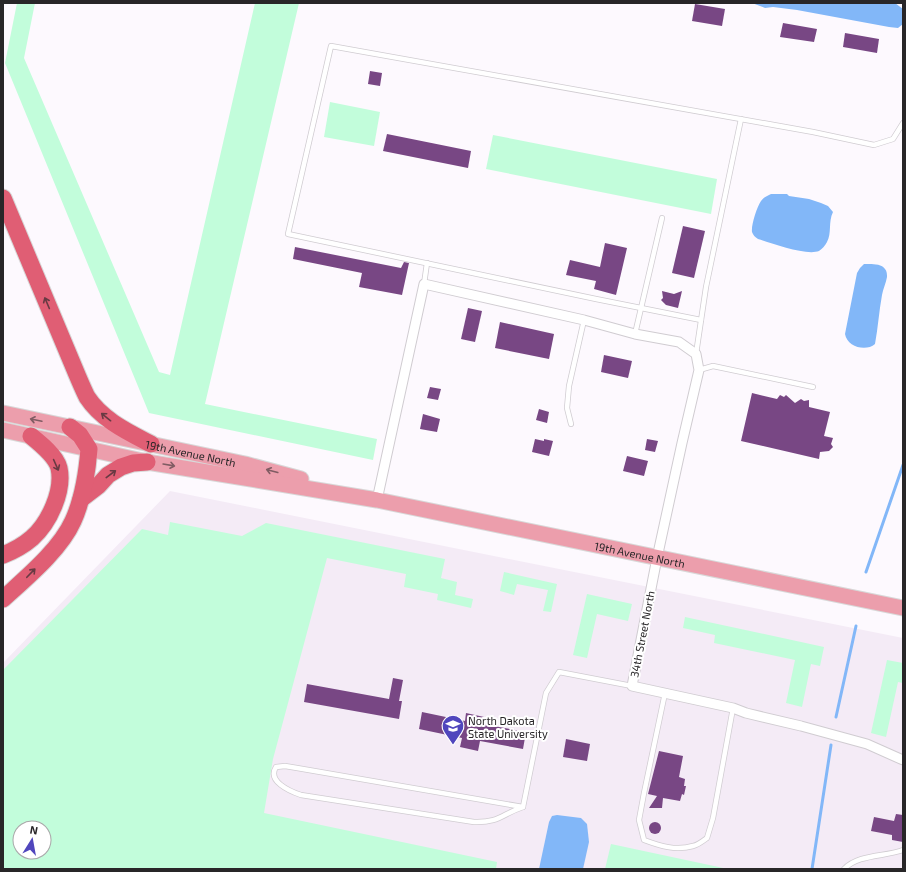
<svg xmlns="http://www.w3.org/2000/svg" width="906" height="872" font-family="'Exo 2',sans-serif">
  <style>
    .built { fill: #f4ebf6; fill-rule: evenodd }
    .green { fill: #c2fddb; fill-rule: evenodd }
    .water { fill: #82b7f8 }
    .lines { fill: none; stroke-linecap: round; stroke-linejoin: round }
    .stream { stroke: #82b7f8; stroke-width: 3 }
    .building { fill: #784784 }
    .service-casing { stroke: #d0ccd1; stroke-width: 6 }
    .minor-casing { stroke: #d0ccd1; stroke-width: 11 }
    .primary-casing { stroke: #d8d8d8; stroke-width: 17 }
    .motorway-casing { stroke: #d8d8d8; stroke-width: 19 }
    .service { stroke: #fff; stroke-width: 4.5 }
    .minor { stroke: #fff; stroke-width: 9 }
    .primary { stroke: #ec9eac; stroke-width: 15 }
    .motorway { stroke: #e05e74; stroke-width: 17 }
    .oneway { stroke: #683a43 }
    .oneway2 { stroke: #805c63 }
    .labels { text-anchor: middle; dominant-baseline: central; stroke-width: 4; stroke-linejoin: round; paint-order: stroke }
    .street-label { font-size: 11px; fill: #282628; stroke: #fff }
    .poi-label { font-size: 11px; fill: #282628; stroke: #fff; text-anchor: start }
  </style>
  <rect width="100%" height="100%" fill="#fdf9fe"/>
  <path class="built" d="M170,491L903,638V869H3V663ZM20,828H44V852H20Z"/>
  <g class="green">
    <path d="M17,3H35L24,58L159,372L170,375L255,3H299L205,404L377,439L373,460L149,413L5,63Z"/>
    <path d="M330,102L380,112L374,146L324,137Z"/>
    <path d="M493,135L717,179L711,214L486,169Z"/>
    <path d="M170,522L242,536L266,523L445,559L441,578L457,582L455,595L473,599L471,608L437,600L438,594L404,587L406,574L327,558L273,759L264,813L497,862L496,869H3V670L142,529L168,535ZM20,828H44V852H20Z"/>
    <path d="M504,572L557,584L551,612L543,611L548,590L517,584L514,595L500,591Z"/>
    <path d="M587,594L632,604L628,621L597,614L587,658L573,655Z"/>
    <path d="M685,617L824,647L820,666L811,664L802,707L786,703L795,660L714,643L715,635L683,628Z"/>
    <path d="M887,660L903,663V683L898,682L886,737L871,733Z"/>
    <path d="M611,844L728,869H605Z"/>
  </g>
  <g class="water">
    <path d="M752,3H895L903,9V24L898,28L889,27L797,10L773,7L765,8Z"/>
    <path d="M771,194H787L789,196L809,199L821,203L828,206L833,212C828,222 832,233 827,242C825,246 822,249 819,251C806,256 771,243 758,239C755,237 753,235 752,232C751,225 757,207 761,201C764,197 767,196 771,194Z"/>
    <path d="M864,264C870,264 881,263 885,269C887,271 887,275 887,277C886,283 883,289 882,295C879,311 878,328 875,344C866,352 847,347 845,334L857,273L860,268Z"/>
    <path d="M557,815L581,818L587,824L589,842L583,869H539L549,822L552,816Z"/>
  </g>
  <g class="lines">
    <g class="stream">
      <path d="M866,572L903,465"/>
      <path d="M836,717L856,626"/>
      <path d="M812,869L831,745"/>
    </g>
  </g>
  <g class="building">
    <path d="M695,4L725,9L722,26L692,21Z"/>
    <path d="M783,23L817,29L814,42L780,37Z"/>
    <path d="M845,33L879,39L877,53L843,47Z"/>
    <path d="M370,71L382,73L380,86L368,84Z"/>
    <path d="M387,134L471,151L468,168L383,151Z"/>
    <path d="M683,226L705,231L694,278L672,273Z"/>
    <path d="M605,243L627,248L616,295L594,289L596,281L566,275L570,260L600,267Z"/>
    <path d="M295,247L401,268L404,262L409,263L402,295L359,287L362,273L293,259Z"/>
    <path d="M662,291L674,294L682,291L678,308L666,305L661,300L663,298Z"/>
    <path d="M468,308L482,311L475,342L461,339Z"/>
    <path d="M500,322L554,334L549,359L495,348Z"/>
    <path d="M604,355L632,361L628,378L601,372Z"/>
    <path d="M430,387L441,389L438,400L427,398Z"/>
    <path d="M752,393L777,399L780,395L784,397L786,395L795,403L801,399L804,401L809,400V407L830,412L824,436L833,438L831,444L833,447L829,451L820,452L819,459L741,441Z"/>
    <path d="M539,409L549,412L547,423L536,420Z"/>
    <path d="M423,414L440,419L437,432L420,429Z"/>
    <path d="M535,439L544,441V439L553,441L549,456L532,452Z"/>
    <path d="M647,439L658,441L655,452L645,450Z"/>
    <path d="M627,456L648,461L644,476L623,471Z"/>
    <path d="M393,678L403,680L399,701H402L399,719L304,702L307,684L389,699Z"/>
    <path d="M422,712L465,721L466,713L484,717L483,724L526,732L523,749L480,741L478,751L460,747L462,738L419,729Z"/>
    <path d="M566,739L590,744L587,761L563,757Z"/>
    <path d="M659,751L683,756L679,777L685,779L684,786H686L684,795L682,794L680,801L663,798L662,808H649L657,796L648,794Z"/>
    <path d="M896,814L903,815V842L892,840V835L871,831L874,817L894,821Z"/>
    <circle cx="655" cy="828" r="6"/>
  </g>
  <g class="lines">
    <g class="service-casing">
      <g id="service">
        <path d="M424,284L427,263"/>
        <path d="M701,320L596,299L288,234L331,46L813,132L874,145L893,139L903,123"/>
        <path d="M635,334L662,218"/>
        <path d="M696,354L706,287L741,119"/>
        <path d="M699,370L713,366L813,387"/>
        <path d="M571,424L567,408L569,386L584,320"/>
        <path d="M665,693L644,793L639,820L644,840C660,846 676,851 693,846C698,845 703,841 707,838L713,818L733,708"/>
        <path d="M285,766L297,768L523,807C502,814 499,823 474,822L301,795C289,791 267,781 276,767Z"/>
        <path d="M523,807L546,693L559,672L632,686"/>
        <path d="M844,869C859,854 884,857 903,850"/>
      </g>
    </g>
    <g class="minor-casing">
      <path id="minor" d="M377,500L424,284L584,320L635,334L679,342L696,354L699,370L682,443L657,558L632,686L733,708L746,713L801,726L867,744L903,760"/>
    </g>
    <g class="primary-casing">
      <g id="primary">
        <path id="s1" d="M3,413L245,464L301,479"/>
        <path id="s2" d="M3,430L147,462L377,500L903,608"/>
      </g>
    </g>
    <g class="motorway-casing">
      <g id="motorway">
        <path d="M3,198L78,377C81,384 84,391 87,397C102,420 128,432 151,444"/>
        <path d="M81,499L98,486L108,475L121,467L133,463L147,462"/>
        <path d="M3,555C13,551 24,545 32,538C49,523 64,491 59,468C56,456 41,444 31,436"/>
        <path d="M3,599C26,578 60,550 73,521C83,499 87,474 89,449L80,435L70,427"/>
      </g>
    </g>
    <use href="#service" class="service"/>
    <use href="#minor" class="minor"/>
    <use href="#primary" class="primary"/>
    <use href="#motorway" class="motorway"/>
  </g>
  <defs><path id="oneway-shaft" d="M-6 0H5M1.5-3L5.5 0L1.5 3" fill="none" stroke-width="1.6" stroke-linecap="round" stroke-linejoin="round"/></defs>
  <g class="oneway">
    <use href="#oneway-shaft" transform="translate(47 303) rotate(-113)"/>
    <use href="#oneway-shaft" transform="translate(106 417) rotate(-141)"/>
    <use href="#oneway-shaft" transform="translate(56 465) rotate(66)"/>
    <use href="#oneway-shaft" transform="translate(111 474) rotate(-37)"/>
    <use href="#oneway-shaft" transform="translate(31 573) rotate(-46)"/>
  </g>
  <g class="oneway2">
    <use href="#oneway-shaft" transform="translate(36 420) rotate(-168)"/>
    <use href="#oneway-shaft" transform="translate(169 465) rotate(10)"/>
    <use href="#oneway-shaft" transform="translate(272 471) rotate(-165)"/>
  </g>
  <defs>
    <g id="university-pin" transform="scale(1.15)"><path d="M0 17L-7.5 6A9.5 9.5 0 1 1 7.5 6Z" fill="#5046bd" stroke="#fff"/><path d="M0-5L7-2L0 1L-7-2ZM-4 1L0 2.5L4 1V4Q0 6-4 4Z" fill="#fff"/></g>
  </defs>
  <g fill-rule="evenodd">
    <use href="#university-pin" x="453" y="726"/>
  </g>
  <g class="labels">
    <g class="street-label">
      <text stroke="none"><textPath href="#s1" startOffset="192">19th Avenue North</textPath></text>
      <text stroke="none"><textPath href="#s2" startOffset="649">19th Avenue North</textPath></text>
      <text transform="translate(642 634) rotate(-79)">34th Street North</text>
    </g>
    <g class="poi-label">
      <text x="468" y="720">North Dakota<tspan x="468" dy="13">State University</tspan></text>
    </g>
  </g>
  <rect width="906" height="872" fill="none" stroke="#282628" stroke-width="8"/>
  <g transform="translate(32 840) rotate(11)"><circle r="19" fill="#ffffff" stroke="#a9a8a9"/>
  <path d="M0-3L7 15L0 10L-7 15Z" fill="#5046bd"/>
  <text y="-6" font-size="11" font-weight="bold" text-anchor="middle" fill="#282628">N</text>
  </g>
</svg>
